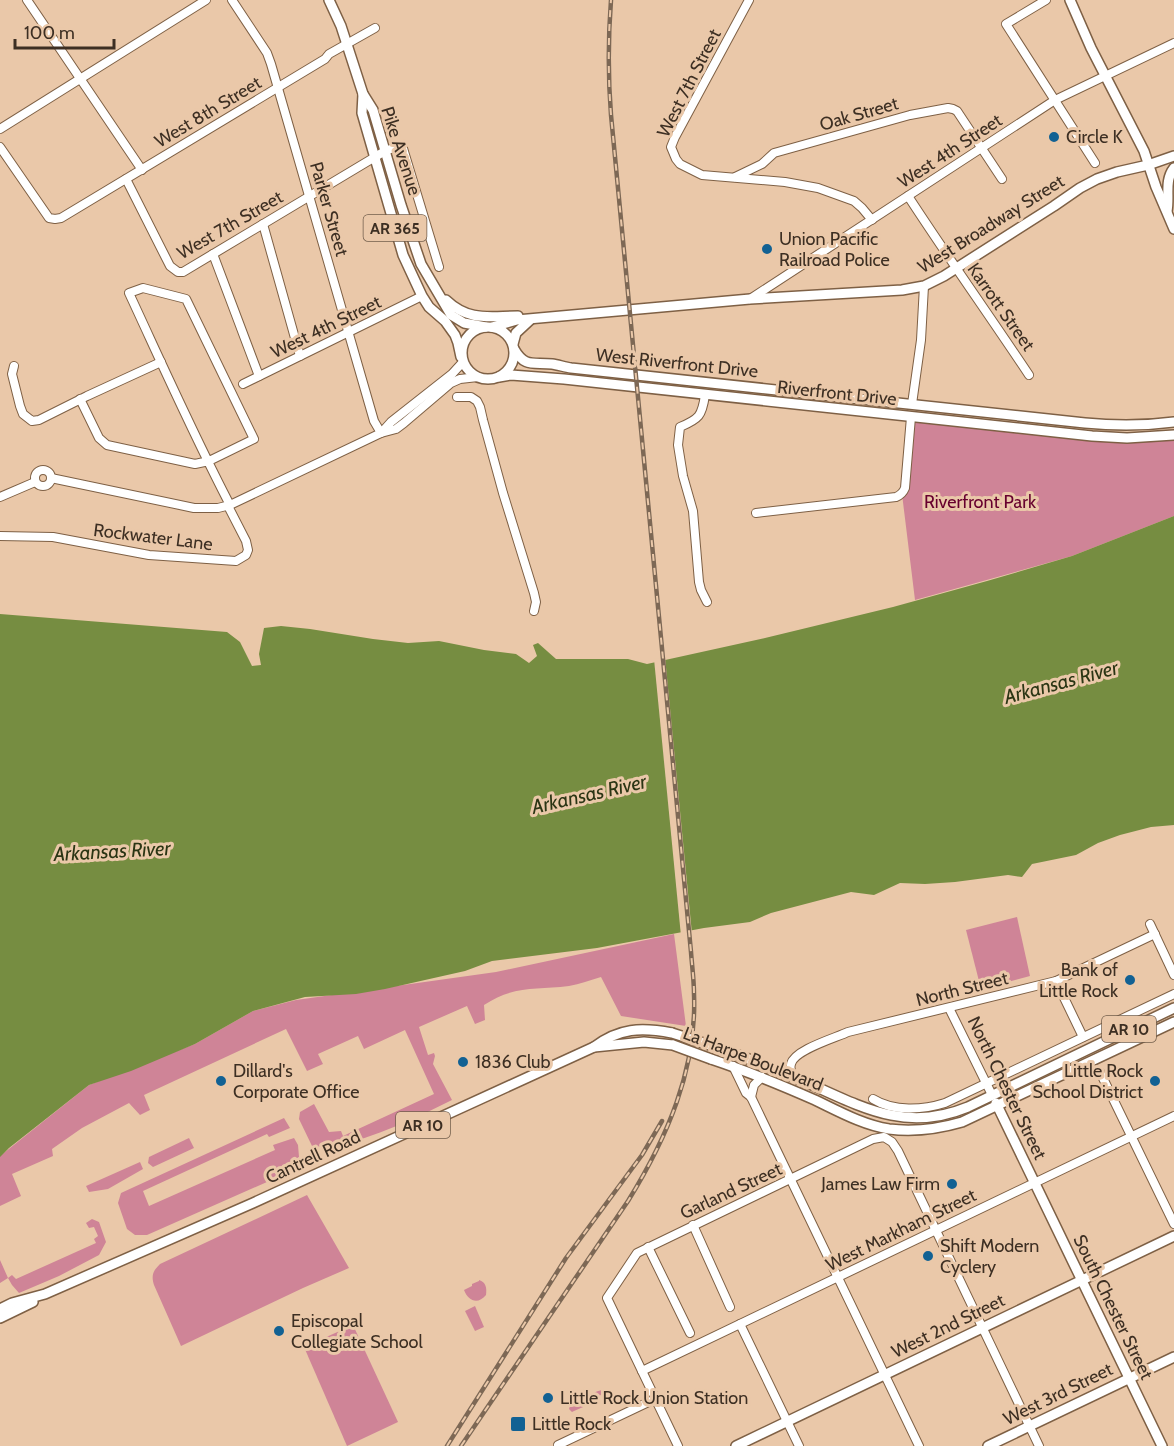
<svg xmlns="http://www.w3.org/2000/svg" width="1174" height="1446" font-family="Cabin,sans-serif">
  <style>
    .green { fill: #cf8497 }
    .water { fill: #768d41 }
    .pier { fill: #eac8a9 }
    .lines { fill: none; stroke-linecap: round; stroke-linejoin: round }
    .minor-casing { stroke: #7e6045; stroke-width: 10 }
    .major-casing { stroke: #7e6045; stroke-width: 12 }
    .minor { stroke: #fff; stroke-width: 8 }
    .major { stroke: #fff; stroke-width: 9 }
    .rail-casing { stroke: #7d6855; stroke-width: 4.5 }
    .rail { stroke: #eac8a9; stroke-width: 2; stroke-dasharray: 7; stroke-linecap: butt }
    .major-bridge-casing { stroke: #7e6045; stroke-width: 12; stroke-linecap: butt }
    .major-bridge { stroke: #fff; stroke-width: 9 }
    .poi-dot { fill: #126193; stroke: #eac8a9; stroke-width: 2 }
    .labels { text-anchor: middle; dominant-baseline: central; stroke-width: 6; stroke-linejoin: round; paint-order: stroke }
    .shield { fill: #eac8a9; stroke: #715d4b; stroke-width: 1.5 }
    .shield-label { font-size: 16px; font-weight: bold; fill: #3d2f23 }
    .street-label { font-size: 18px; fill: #3d2f23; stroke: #eac8a9 }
    .poi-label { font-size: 18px; fill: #3d2f23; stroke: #eac8a9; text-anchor: start }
    .park-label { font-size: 18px; fill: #67002e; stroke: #eac8a9 }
    .water-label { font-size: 20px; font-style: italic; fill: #2b3514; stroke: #eac8a9 }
  </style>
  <rect width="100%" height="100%" fill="#eac8a9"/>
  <g class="green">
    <path d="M911,417L1092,436L1174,435V516L1072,556L915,600L902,494Z"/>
    <path d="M1017,917L1030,976L981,989L966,930Z"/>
    <path d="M674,934L686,1026L621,1016L601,977C590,980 580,984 569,986C536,990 514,985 484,1005L485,1020L475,1024L467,1006L419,1027L428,1055L434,1053L435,1056L433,1064L452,1100C414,1119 376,1137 335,1146C328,1148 319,1146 312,1146L299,1119L300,1112L314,1104L329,1132L341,1131L343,1136L434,1094L405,1030L364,1049L358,1036L318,1054L323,1064L307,1071L286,1029L144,1095L150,1110L140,1115L129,1103L82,1128L52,1149L53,1156L12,1174L21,1196L0,1206V1156L89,1085L195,1044L253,1011L296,1000L496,972Z"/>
    <path d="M284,1118L290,1128L269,1137L267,1134L143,1191L149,1206L275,1150L273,1145L294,1138L298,1145L299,1157L276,1178L147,1235H135L127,1229L118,1203L121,1193Z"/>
    <path d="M189,1138L194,1148L153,1167L148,1163L149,1157Z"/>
    <path d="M140,1162L143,1169L108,1189L89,1192L86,1186Z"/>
    <path d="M307,1195L349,1268L303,1288L181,1346L154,1285C151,1275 153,1271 160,1264Z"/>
    <path d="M92,1219L99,1222L106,1242L99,1255L59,1276L19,1293L12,1285L8,1278L0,1283V1260L8,1278L12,1275L16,1279L96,1243L94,1239L98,1236L94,1227L89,1228L86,1223Z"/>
    <path d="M479,1280C486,1282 487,1288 486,1295C478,1305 468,1301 464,1290L472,1286V1284L479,1281Z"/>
    <path d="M475,1306L484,1327L475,1331L465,1311Z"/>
    <path d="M353,1325L398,1422L347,1446L304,1347Z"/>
    <path d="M602,1390L603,1393L590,1404L574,1411L572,1412L569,1409L570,1406C582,1403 589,1392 602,1390Z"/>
  </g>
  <path class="water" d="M1174,516V825L1151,827L1120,835L1098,843L1076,855L1032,864L1022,877L1008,875L955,882L925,884L900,883L874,895L851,892L771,913L750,922L704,928L597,948L492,961L465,971L385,989L356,994L305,997L253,1011L195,1044L131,1071L89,1085L9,1148L0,1157V614L227,632L240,642L252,666L261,665L259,654L264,628L281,626L310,629L373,639L408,643L439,641L484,650L516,654L529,663L537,656L533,645L538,643L556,659H628L647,664L765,638L893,607L987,581L1072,556Z"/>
  <path class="pier" d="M665,657L692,934L681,936L654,659Z"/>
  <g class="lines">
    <g class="minor-casing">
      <g id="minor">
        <path d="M27,0L142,170"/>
        <path d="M232,0L267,53L271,64L374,421L381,433"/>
        <path d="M749,0L675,137L671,147L676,159L680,164L702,175L785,182L818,188L854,201L862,208L872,220"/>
        <path d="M1046,0L1006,24L1095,163"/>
        <path d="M0,129L206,0"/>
        <path d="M0,147L49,218L55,219L61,218L325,59L329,54L375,28"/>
        <path d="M735,177L762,164L774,153L910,115L948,108L953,109L957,111L1002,179"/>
        <path d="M126,179L170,266L178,272H183L385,151L402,145L439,267"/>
        <path d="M908,196C947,256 989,315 1029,375"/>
        <path d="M263,224L300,356"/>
        <path d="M213,254L259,376"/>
        <path d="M750,299L1055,100L1174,43"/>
        <path d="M14,366L12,374L20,406L23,414L32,421L39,420L87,396L161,362"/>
        <path d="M243,384L422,296"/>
        <path d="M705,395C702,416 699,419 680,427L678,445L683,476L693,511L699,582L701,590L707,602"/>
        <path d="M457,397H471L477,401L480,407L483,420L503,493L534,593L536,602L534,611"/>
        <path d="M80,399L99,438L107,445L195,464L209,461L254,439L186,299L143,288L129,293C162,364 194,436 230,505"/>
        <path d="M912,404L921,340L924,286"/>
        <path d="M382,432L391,422L452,374L463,362"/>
        <circle cx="43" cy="478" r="8"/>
        <path d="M51,478L194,508H218L230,505L381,433L396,429L404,423L451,383L460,379L478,377"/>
        <path d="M0,497L35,482"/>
        <path d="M756,513L896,497C901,495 903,493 905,488L911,417"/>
        <path d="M0,536L53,537L149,555L236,561L246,555L248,550L246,541L228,506"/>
        <path d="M1150,924L1174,975"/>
        <path d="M1056,981L1083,1037"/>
        <path d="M949,1008L992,1095"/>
        <path d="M733,1066L746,1093L751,1097L919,1446"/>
        <path d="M1100,1072L1174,1224"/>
        <path d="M794,1078C792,1073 789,1070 791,1064C794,1050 835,1038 848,1032L1056,981L1155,934"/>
        <path d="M751,1097L754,1085L762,1077"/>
        <path d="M873,1099C894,1112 923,1110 945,1103L1174,994"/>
        <path d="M693,1225L730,1307"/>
        <path d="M648,1247L690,1333"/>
        <path d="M740,1324L799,1446"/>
        <path d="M642,1371L1174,1116"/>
        <path d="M559,1446L558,1445L655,1399"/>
        <path d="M678,1446L607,1298L637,1253L873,1139L884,1137L892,1142L898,1151L1039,1446"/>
      </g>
    </g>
    <g class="major-casing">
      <g id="major">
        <path d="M329,0L341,26L363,94L373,110L401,205L421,264L451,315L464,323L486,327"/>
        <path d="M1070,0L1091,48L1144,151L1156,187L1174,229"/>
        <path d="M363,94L362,113L403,255L422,296L429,307L445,321L455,335L458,343L461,357"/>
        <path d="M1167,211C1170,196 1164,181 1174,168"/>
        <path d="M446,300C469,322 490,316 518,316"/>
        <circle cx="488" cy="353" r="26"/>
        <path d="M492,327L517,320L750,299L902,290L924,286L944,276L1054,206L1080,188L1097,179L1117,172L1148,165L1174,156"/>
        <path d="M513,344L516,333L530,320"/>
        <path d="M514,349C525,368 533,362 552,364C558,365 565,367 571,368L1085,423C1115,426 1144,426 1174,422"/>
        <path d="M499,377L511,375L564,379L1092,436L1127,438L1174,435"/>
        <path d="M594,1047L644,1042L673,1045"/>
        <path d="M716,1047C748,1058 779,1071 810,1084C865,1109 908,1132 968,1107L1174,1008"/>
        <path d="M711,1059C747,1071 781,1085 815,1100C838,1111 863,1125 889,1129C913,1132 938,1129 962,1122L1174,1022"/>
        <path d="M996,1103L1162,1446"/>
        <path d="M0,1309L12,1303L45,1294L253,1203L594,1047C619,1028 641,1027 672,1033"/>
        <path d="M0,1318L33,1302"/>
        <path d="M736,1446L1174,1236"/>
        <path d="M988,1446L1174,1357"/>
      </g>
    </g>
    <use href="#minor" class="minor"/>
    <use href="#major" class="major"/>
    <g class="rail-casing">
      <g id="rail">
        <path d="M447,1446L566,1258L642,1155L662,1121"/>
        <path d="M461,1446L628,1201C667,1138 697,1069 694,994C694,980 692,966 691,952L611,115C608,77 608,39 611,0"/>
      </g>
    </g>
    <use href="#rail" class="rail"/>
    <g class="major-bridge-casing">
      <g id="major-bridge">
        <path d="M672,1033L716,1047"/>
        <path d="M673,1045L711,1059"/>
      </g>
    </g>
    <use href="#major-bridge" class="major-bridge"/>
  </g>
  <g class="poi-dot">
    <circle cx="1054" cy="137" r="6"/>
    <circle cx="767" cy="249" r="6"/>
    <circle cx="1130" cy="980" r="6"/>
    <circle cx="463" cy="1062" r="6"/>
    <circle cx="221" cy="1081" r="6"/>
    <circle cx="1155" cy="1081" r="6"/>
    <circle cx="952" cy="1184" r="6"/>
    <circle cx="928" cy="1256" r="6"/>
    <circle cx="279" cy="1331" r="6"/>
    <circle cx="548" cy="1398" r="6"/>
    <rect x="510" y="1416" width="16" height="16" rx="3"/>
  </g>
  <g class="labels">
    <g class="shield">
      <rect x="363.5" y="215" width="63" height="26" rx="4.5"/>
      <rect x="1102" y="1016" width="54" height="26" rx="4.5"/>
      <rect x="396" y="1112" width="54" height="26" rx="4.5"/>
    </g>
    <g class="shield-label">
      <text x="395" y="228">AR 365</text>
      <text x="1129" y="1029">AR 10</text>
      <text x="423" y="1125">AR 10</text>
    </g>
    <g class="street-label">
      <text transform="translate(689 83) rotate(-63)">West 7th Street</text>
      <text transform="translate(208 112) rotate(-31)">West 8th Street</text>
      <text transform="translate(859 114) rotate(-16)">Oak Street</text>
      <text transform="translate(401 151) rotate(72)">Pike Avenue</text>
      <text transform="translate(950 151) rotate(-33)">West 4th Street</text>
      <text transform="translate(329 209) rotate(74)">Parker Street</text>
      <text transform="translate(991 224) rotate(-32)">West Broadway Street</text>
      <text transform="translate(230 225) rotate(-30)">West 7th Street</text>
      <text transform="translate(1001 307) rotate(55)">Karrott Street</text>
      <text transform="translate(326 327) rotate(-26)">West 4th Street</text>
      <text transform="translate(677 363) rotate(6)">West Riverfront Drive</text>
      <text transform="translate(837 393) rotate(6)">Riverfront Drive</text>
      <text transform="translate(153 537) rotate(7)">Rockwater Lane</text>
      <text transform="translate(962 989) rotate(-14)">North Street</text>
      <text transform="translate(753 1059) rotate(21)">La Harpe Boulevard</text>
      <text transform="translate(1007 1088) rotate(64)">North Chester Street</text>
      <text transform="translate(313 1157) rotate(-25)">Cantrell Road</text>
      <text transform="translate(731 1191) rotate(-25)">Garland Street</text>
      <text transform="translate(901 1230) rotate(-26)">West Markham Street</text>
      <text transform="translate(1113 1307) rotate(64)">South Chester Street</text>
      <text transform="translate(948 1326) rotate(-26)">West 2nd Street</text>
      <text transform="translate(1058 1394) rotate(-26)">West 3rd Street</text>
    </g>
    <g class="poi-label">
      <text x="1066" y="137">Circle K</text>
      <text x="779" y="239">Union Pacific<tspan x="779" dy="21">Railroad Police</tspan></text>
      <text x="1118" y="970" text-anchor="end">Bank of<tspan x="1118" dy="21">Little Rock</tspan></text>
      <text x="475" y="1062">1836 Club</text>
      <text x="233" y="1071">Dillard's<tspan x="233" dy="21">Corporate Office</tspan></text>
      <text x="1143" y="1071" text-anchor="end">Little Rock<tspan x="1143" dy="21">School District</tspan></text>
      <text x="940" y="1184" text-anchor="end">James Law Firm</text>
      <text x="940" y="1246">Shift Modern<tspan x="940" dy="21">Cyclery</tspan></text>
      <text x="291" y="1321">Episcopal<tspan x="291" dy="21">Collegiate School</tspan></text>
      <text x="560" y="1398">Little Rock Union Station</text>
      <text x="532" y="1424">Little Rock</text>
    </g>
    <g class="park-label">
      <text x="980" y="502">Riverfront Park</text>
    </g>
    <g class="water-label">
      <text transform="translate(1061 682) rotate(-15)">Arkansas River</text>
      <text transform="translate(589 794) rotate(-13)">Arkansas River</text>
      <text transform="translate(112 851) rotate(-3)">Arkansas River</text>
    </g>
  </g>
  <path d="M15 39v9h99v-9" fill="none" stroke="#3d2f23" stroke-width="3"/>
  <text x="24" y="39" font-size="18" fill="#3d2f23" stroke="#eac8a9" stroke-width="4.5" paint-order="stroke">100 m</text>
</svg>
